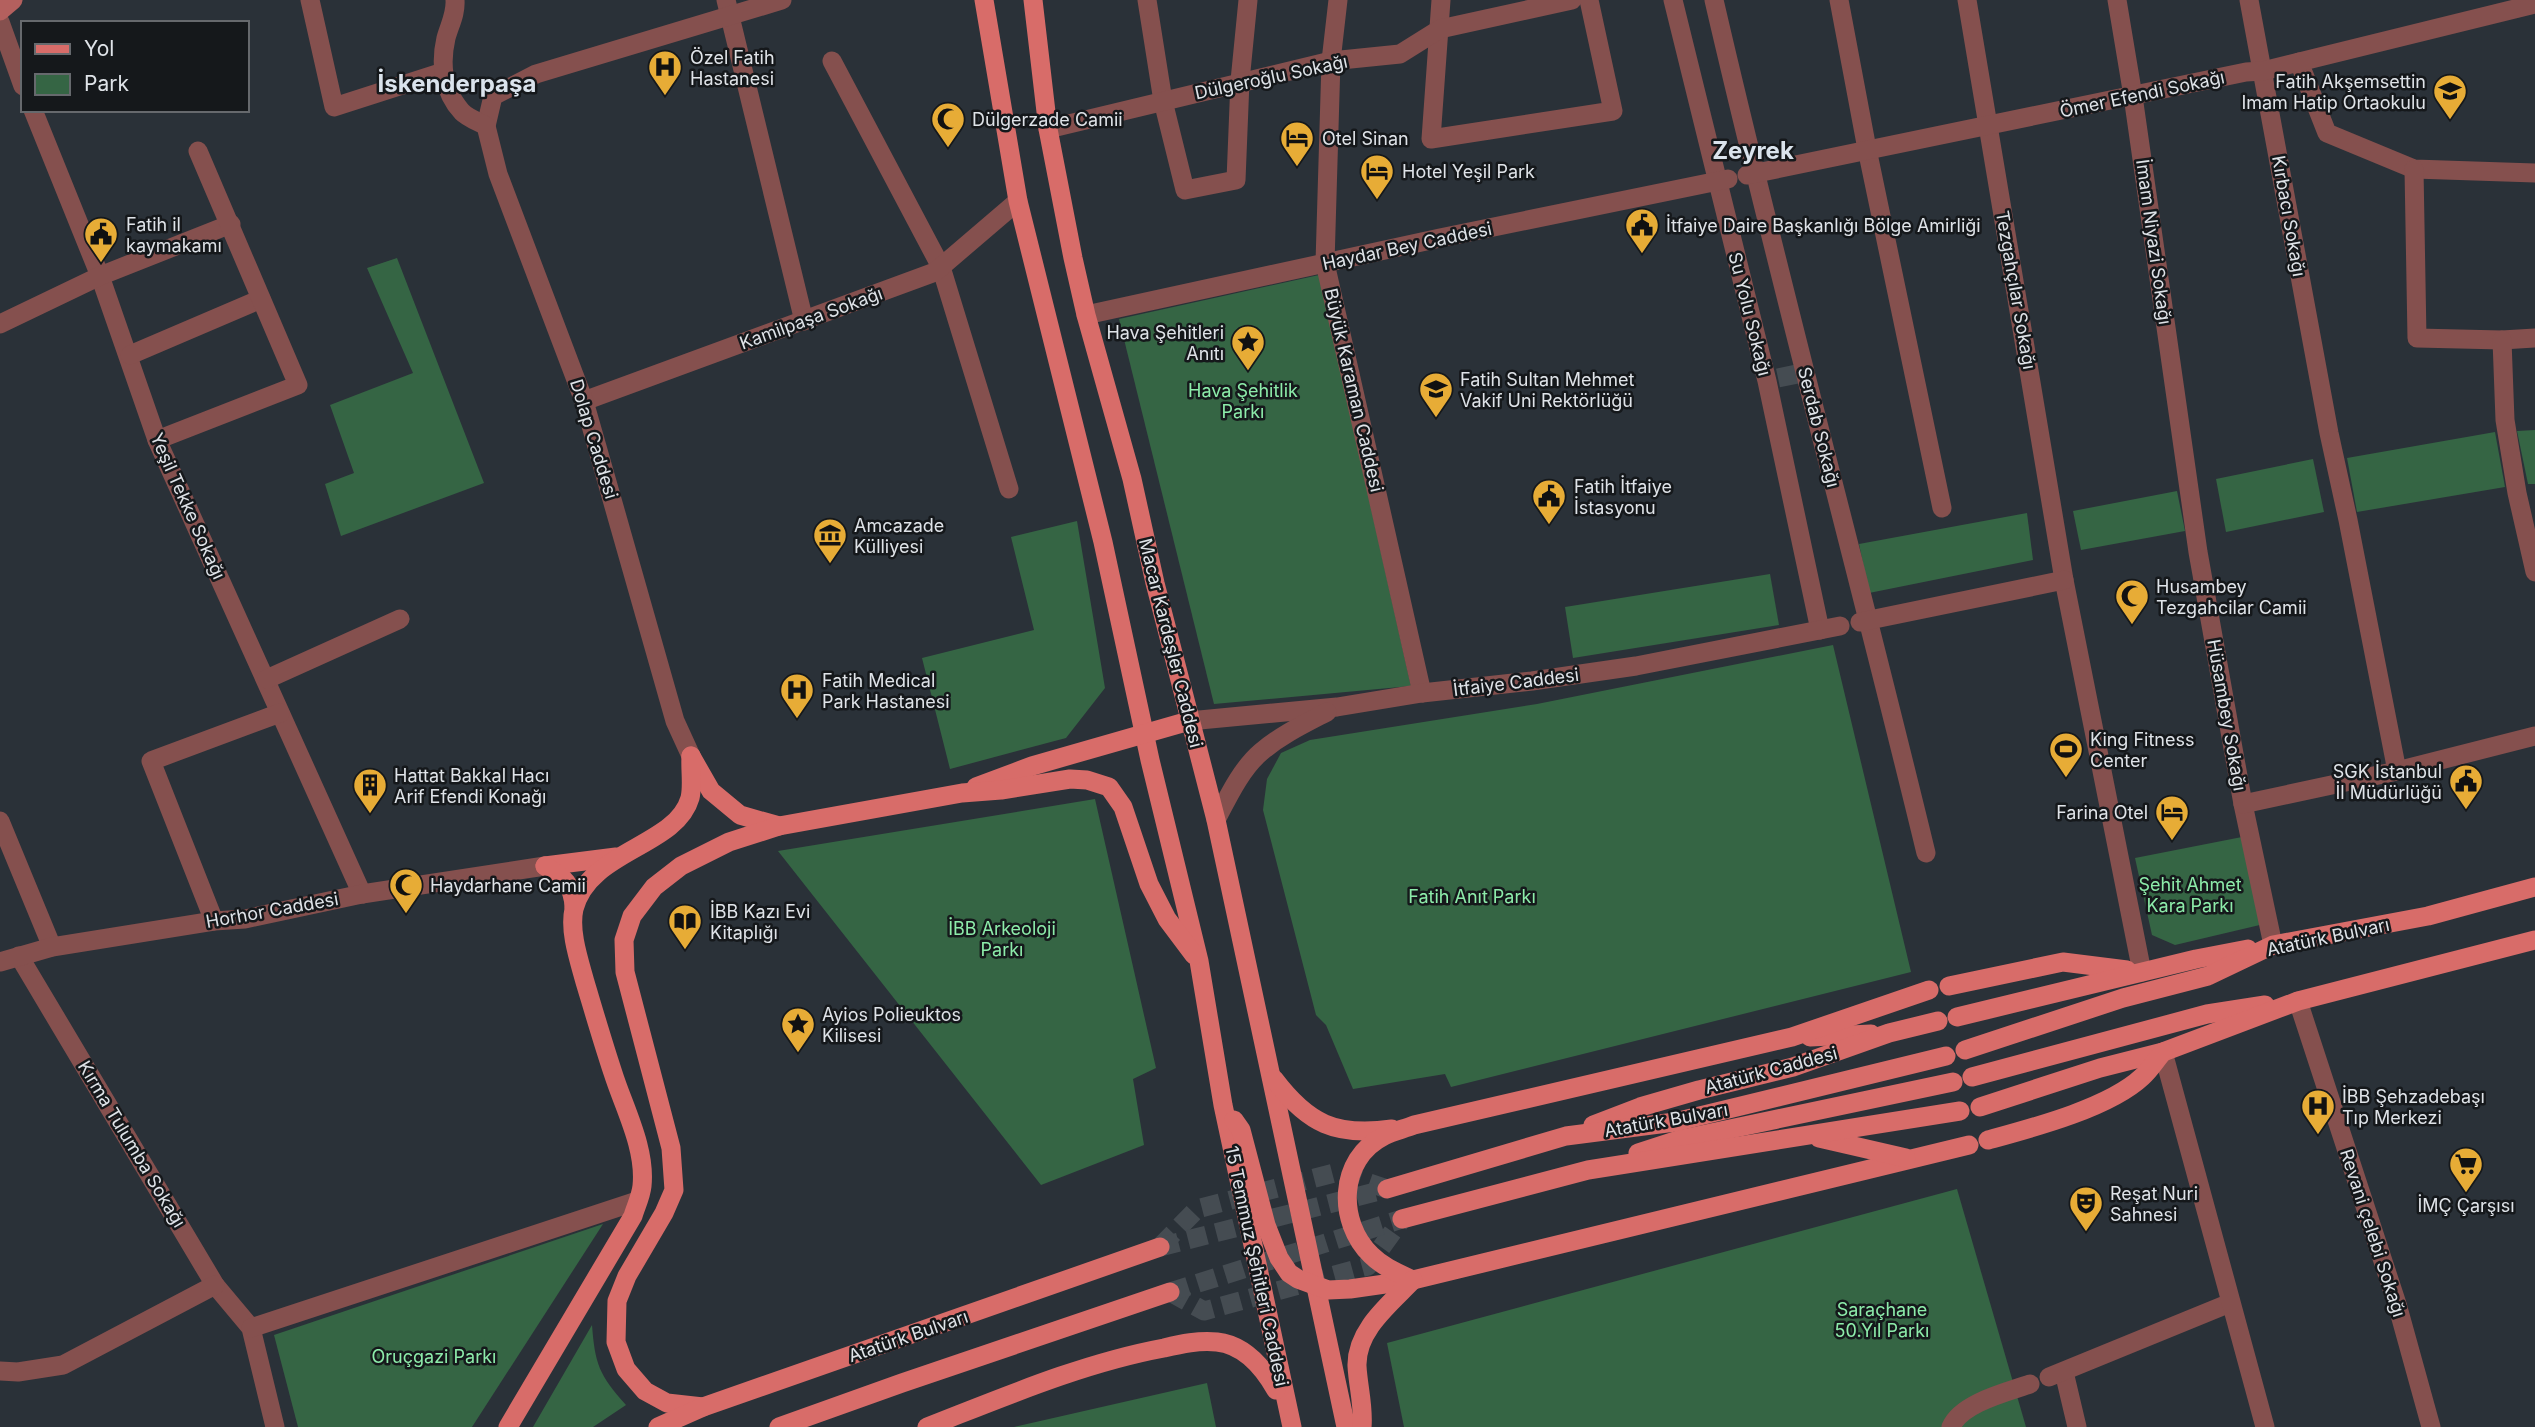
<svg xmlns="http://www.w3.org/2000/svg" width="2535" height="1427" font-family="Inter,sans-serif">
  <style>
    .green { fill: #356544 }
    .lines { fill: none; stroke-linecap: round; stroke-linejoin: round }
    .minor-tunnel { stroke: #454c52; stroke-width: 19; stroke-dasharray: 19 10; stroke-linecap: butt }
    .primary-tunnel { stroke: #454c52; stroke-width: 19; stroke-dasharray: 19 10; stroke-linecap: butt }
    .minor { stroke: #85504e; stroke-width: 19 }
    .tertiary { stroke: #85504e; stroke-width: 19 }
    .secondary { stroke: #b4605e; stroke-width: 19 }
    .primary { stroke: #d86c69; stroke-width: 19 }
    .labels { text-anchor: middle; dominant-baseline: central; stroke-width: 5; stroke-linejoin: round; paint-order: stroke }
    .poi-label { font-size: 18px; fill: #dfe3e8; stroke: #15181b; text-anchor: start }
    .street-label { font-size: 18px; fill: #dfe3e8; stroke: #15181b }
    .park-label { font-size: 18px; fill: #8decaa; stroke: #15181b }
    .district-label { font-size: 24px; font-weight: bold; fill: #dae3ec; stroke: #15181b }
  </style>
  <rect width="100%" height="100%" fill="#2a3138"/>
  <g class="green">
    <path d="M397,258L484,483L341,536L325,484L354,473L330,405L413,373L367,268Z"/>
    <path d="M1319,275L1411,686L1214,704L1119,319Z"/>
    <path d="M2535,430V484H2528L2517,431Z"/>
    <path d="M2495,432L2505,487L2357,512L2347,458Z"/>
    <path d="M2313,459L2324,512L2226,532L2216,479Z"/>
    <path d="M2177,491L2185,531L2081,550L2073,511Z"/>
    <path d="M2027,513L2033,560L1869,593L1859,544Z"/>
    <path d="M1077,521L1105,688L1066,738L950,769L922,658L1034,630L1011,537Z"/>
    <path d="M1770,574L1779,625L1573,658L1565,607Z"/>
    <path d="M1833,645L1911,972L1451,1087L1445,1074L1353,1089L1326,1025L1316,1015L1263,810L1267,779L1281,753L1310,740L1537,704Z"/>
    <path d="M1095,799L1156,1068L1133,1079L1144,1145L1041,1185L778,851Z"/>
    <path d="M2242,837L2264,924L2175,945L2152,935L2135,858Z"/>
    <path d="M1957,1189L2026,1427H1404L1387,1343Z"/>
    <path d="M603,1224L472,1427H298L274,1335Z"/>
    <path d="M592,1325C595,1364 599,1375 626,1405L593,1427H533Z"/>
    <path d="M1207,1383L1216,1427H1014Z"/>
  </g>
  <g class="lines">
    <g class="minor-tunnel">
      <path d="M1778,378L1797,374"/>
      <path d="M1160,1247L1197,1209L1338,1172L1387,1189"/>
      <path d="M1170,1292L1204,1311L1368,1266L1402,1219"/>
    </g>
    <g class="primary-tunnel">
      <path d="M1160,1247L1387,1189"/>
      <path d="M1170,1292L1402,1219"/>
    </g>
    <g class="minor">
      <path d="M310,0L334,107L443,72"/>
      <path d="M726,0L804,321"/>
      <path d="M1147,0L1163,101L1185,190L1236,180L1240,81L1248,0"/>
      <path d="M1338,0L1331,61L1325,263L1422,693"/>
      <path d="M1441,0L1431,139L1613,111L1589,0"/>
      <path d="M1673,0L1767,381L1820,630"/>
      <path d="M1714,0C1780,286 1857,568 1926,853"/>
      <path d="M1839,0L1867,149L1942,508"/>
      <path d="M1967,0L2064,580L2142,972"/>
      <path d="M2117,0L2133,96L2198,552L2243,804L2273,945"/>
      <path d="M2249,0L2329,433L2348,520L2397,771"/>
      <path d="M0,22L23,86"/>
      <path d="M832,61L941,267L1009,489"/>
      <path d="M2299,62L2327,133L2414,169L2535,173"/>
      <path d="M33,110L100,276L157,440L362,894"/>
      <path d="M486,126L493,96L536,74L782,0"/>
      <path d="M1048,129L1331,61L1400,54L1440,29L1572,0"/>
      <path d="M2414,169L2417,338L2502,340L2535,338"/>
      <path d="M0,324L100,276L231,224"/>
      <path d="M2502,340L2505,420L2517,493L2535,572"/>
      <path d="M130,355L261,299"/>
      <path d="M584,401L935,272L1018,201"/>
      <path d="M157,440L298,385L198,151"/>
      <path d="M1860,622L2064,580"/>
      <path d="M267,679L400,619"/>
      <path d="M1189,721L1337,707L1422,693L1532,681L1636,666L1840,626"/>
      <path d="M2243,804L2397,771L2535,736"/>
      <path d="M1216,820C1228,797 1241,769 1261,752C1281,735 1304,724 1327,712"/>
      <path d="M0,821L52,947"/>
      <path d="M214,921L151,761L280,713"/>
      <path d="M19,956L215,1285L251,1328L275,1427"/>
      <path d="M2298,1001L2397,1304L2431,1427"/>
      <path d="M251,1328L637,1201"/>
      <path d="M0,1371L18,1372L63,1365L215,1285"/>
      <path d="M2064,1372L2077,1427"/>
      <path d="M2049,1377L2230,1303"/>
      <path d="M1951,1427C1961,1403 2007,1392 2030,1384"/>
    </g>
    <g class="tertiary">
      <path d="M455,0C456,14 450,24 446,38C440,64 443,91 462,112C468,118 479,122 486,126L498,174L584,401L675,721L691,756"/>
      <path d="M1747,175L2246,72L2263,71L2535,4"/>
      <path d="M1086,315L1440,238L1728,179"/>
      <path d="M0,962L52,947L214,921L245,919L362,894L545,866"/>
      <path d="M2163,1052L2265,1427"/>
    </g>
    <path class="secondary" d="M0,11L13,0"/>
    <g class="primary">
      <path d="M984,0L1018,201L1103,542L1150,760L1199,961L1223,1105L1292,1427"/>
      <path d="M1033,0L1048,129L1073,258L1086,315L1132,479L1155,583L1216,820L1346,1427"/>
      <path d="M691,756L711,791L740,815L779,826"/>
      <path d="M976,787L1032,766L1189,721"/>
      <path d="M545,866L616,857"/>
      <path d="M545,866C564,877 573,885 574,907"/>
      <path d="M1949,986L2063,962L2127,970"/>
      <path d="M1957,1017L2196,959L2248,949"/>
      <path d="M1810,1037L1871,1034"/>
      <path d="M1965,1050L2123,998L2208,976L2273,945L2428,916L2535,887"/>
      <path d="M1972,1077L2207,1014L2265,1005"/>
      <path d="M1274,1079C1308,1124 1336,1137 1392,1129"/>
      <path d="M1980,1107L2100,1068L2163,1052L2298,1001L2535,940"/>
      <path d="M1234,1120L1241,1130L1266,1225L1279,1258L1289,1273L1298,1279L1328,1290L1350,1289L1413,1280L1969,1145"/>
      <path d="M1593,1125L1640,1107L1699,1090L1793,1067L1889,1033L1938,1021"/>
      <path d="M1819,1138L1906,1158"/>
      <path d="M1988,1140C2032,1128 2109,1108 2142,1077C2150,1070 2156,1060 2163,1052"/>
      <path d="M1638,1153L1678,1140L1953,1082"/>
      <path d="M1387,1189L1566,1136L1675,1122L1946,1056"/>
      <path d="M1402,1219L1588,1170L1960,1111"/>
      <path d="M1413,1280C1398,1273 1383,1267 1371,1255C1337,1222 1338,1159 1384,1136C1393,1131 1404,1129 1414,1125L1792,1037L1929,990"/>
      <path d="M703,1407L667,1403L645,1391L626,1369L616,1342L617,1301L627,1276L664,1213L674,1190L671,1148L625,972L624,940L632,916L654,887L681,866L729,842L779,826L962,793L1001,790L1070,779L1087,780L1109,787L1123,807L1149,884L1167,919L1194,955"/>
      <path d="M508,1427L633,1216C636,1206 641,1196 642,1186C646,1148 624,1108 613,1073C603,1043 594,1012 585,982C579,960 569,931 574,909C589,850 676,847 690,798C693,786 690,769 691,756"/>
      <path d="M658,1427L703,1407L1160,1247"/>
      <path d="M779,1427L902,1383L1170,1292"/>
      <path d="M927,1427C1004,1397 1083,1363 1164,1348C1181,1344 1199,1340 1217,1342C1245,1345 1263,1367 1276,1390"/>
      <path d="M1362,1427C1364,1407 1358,1386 1357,1366C1356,1330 1390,1304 1413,1280"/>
    </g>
  </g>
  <defs>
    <g id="hospital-pin" transform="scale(1.75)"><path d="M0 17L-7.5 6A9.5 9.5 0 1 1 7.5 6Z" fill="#e7ac36" stroke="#15181b"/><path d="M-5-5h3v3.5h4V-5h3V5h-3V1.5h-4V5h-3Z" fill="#111"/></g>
    <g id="school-pin" transform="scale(1.75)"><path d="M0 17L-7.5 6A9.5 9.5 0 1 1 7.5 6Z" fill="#e7ac36" stroke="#15181b"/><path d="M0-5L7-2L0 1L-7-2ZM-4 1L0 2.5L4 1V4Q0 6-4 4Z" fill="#111"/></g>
    <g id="mosque-pin" transform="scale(1.75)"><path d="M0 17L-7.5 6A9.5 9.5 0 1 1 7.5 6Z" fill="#e7ac36" stroke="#15181b"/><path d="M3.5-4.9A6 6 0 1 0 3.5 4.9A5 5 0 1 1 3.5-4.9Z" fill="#111"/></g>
    <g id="hotel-pin" transform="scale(1.75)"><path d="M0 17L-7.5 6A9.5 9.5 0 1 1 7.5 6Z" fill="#e7ac36" stroke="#15181b"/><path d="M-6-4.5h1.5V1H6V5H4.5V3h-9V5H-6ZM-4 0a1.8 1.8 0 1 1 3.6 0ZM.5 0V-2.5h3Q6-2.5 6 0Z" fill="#111"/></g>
    <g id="civic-pin" transform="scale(1.75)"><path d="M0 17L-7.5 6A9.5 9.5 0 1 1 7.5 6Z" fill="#e7ac36" stroke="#15181b"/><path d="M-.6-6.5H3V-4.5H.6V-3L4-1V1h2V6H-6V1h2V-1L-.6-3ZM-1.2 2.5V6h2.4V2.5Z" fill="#111"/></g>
    <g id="sight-pin" transform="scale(1.75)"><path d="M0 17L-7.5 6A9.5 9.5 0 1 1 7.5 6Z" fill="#e7ac36" stroke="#15181b"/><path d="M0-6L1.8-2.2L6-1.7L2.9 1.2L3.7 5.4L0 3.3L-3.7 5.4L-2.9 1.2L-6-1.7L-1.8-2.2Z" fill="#111"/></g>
    <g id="university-pin" transform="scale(1.75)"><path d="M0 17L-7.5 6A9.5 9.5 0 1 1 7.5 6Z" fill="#e7ac36" stroke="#15181b"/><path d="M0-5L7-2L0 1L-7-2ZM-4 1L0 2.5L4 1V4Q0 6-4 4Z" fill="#111"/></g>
    <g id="museum-pin" transform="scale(1.75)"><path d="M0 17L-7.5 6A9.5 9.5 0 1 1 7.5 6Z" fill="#e7ac36" stroke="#15181b"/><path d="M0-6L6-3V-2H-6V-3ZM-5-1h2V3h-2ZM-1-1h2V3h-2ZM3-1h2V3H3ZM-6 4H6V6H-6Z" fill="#111"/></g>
    <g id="stadium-pin" transform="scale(1.75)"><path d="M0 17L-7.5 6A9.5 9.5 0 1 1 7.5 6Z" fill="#e7ac36" stroke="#15181b"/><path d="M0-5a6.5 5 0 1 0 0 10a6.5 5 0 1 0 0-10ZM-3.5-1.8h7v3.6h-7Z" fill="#111"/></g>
    <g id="building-pin" transform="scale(1.75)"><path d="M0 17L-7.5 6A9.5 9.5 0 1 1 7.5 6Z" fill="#e7ac36" stroke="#15181b"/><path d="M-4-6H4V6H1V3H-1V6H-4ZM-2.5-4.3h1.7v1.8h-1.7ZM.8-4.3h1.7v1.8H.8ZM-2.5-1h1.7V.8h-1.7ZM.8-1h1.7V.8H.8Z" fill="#111"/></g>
    <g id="library-pin" transform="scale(1.75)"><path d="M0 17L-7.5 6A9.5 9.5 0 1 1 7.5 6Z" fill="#e7ac36" stroke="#15181b"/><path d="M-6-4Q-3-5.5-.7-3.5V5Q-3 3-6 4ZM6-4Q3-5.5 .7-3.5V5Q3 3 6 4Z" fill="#111"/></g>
    <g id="supermarket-pin" transform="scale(1.75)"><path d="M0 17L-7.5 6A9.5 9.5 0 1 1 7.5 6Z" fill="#e7ac36" stroke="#15181b"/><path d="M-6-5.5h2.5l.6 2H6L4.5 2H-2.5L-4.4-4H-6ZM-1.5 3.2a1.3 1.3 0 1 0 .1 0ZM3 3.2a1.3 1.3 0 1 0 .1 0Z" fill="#111"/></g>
    <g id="theatre-pin" transform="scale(1.75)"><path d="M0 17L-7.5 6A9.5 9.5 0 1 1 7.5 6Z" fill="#e7ac36" stroke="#15181b"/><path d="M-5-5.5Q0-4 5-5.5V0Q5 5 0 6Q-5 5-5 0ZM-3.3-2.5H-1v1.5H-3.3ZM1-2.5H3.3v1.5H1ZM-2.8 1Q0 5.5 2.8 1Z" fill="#111"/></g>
  </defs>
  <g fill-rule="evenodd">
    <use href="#hospital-pin" x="665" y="67"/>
    <use href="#school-pin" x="2450" y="91"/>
    <use href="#mosque-pin" x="948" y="119"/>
    <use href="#hotel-pin" x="1297" y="138"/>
    <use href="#hotel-pin" x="1377" y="171"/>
    <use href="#civic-pin" x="1642" y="225"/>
    <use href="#civic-pin" x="101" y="234"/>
    <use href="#sight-pin" x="1248" y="342"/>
    <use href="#university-pin" x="1436" y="389"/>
    <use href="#civic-pin" x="1549" y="496"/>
    <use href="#museum-pin" x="830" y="535"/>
    <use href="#mosque-pin" x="2132" y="596"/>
    <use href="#hospital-pin" x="797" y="690"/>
    <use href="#stadium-pin" x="2066" y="749"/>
    <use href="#civic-pin" x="2466" y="781"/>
    <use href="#building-pin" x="370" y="785"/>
    <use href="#hotel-pin" x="2172" y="812"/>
    <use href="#mosque-pin" x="406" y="885"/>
    <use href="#library-pin" x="685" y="921"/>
    <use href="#sight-pin" x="798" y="1024"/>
    <use href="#hospital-pin" x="2318" y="1106"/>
    <use href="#supermarket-pin" x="2466" y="1164"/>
    <use href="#theatre-pin" x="2086" y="1203"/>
  </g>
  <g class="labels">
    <g class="poi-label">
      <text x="690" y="57">Özel Fatih<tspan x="690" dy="21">Hastanesi</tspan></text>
      <text x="2426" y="81" text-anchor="end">Fatih Akşemsettin<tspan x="2426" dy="21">Imam Hatip Ortaokulu</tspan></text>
      <text x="972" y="119">Dülgerzade Camii</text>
      <text x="1322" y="138">Otel Sinan</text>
      <text x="1402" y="171">Hotel Yeşil Park</text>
      <text x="126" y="224">Fatih il<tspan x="126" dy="21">kaymakamı</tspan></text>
      <text x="1666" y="225">İtfaiye Daire Başkanlığı Bölge Amirliği</text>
      <text x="1224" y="332" text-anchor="end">Hava Şehitleri<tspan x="1224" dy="21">Anıtı</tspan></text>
      <text x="1460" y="379">Fatih Sultan Mehmet<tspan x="1460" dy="21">Vakif Uni Rektörlüğü</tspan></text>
      <text x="1574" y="486">Fatih İtfaiye<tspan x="1574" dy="21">İstasyonu</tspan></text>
      <text x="854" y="525">Amcazade<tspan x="854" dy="21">Külliyesi</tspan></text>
      <text x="2156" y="586">Husambey<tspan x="2156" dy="21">Tezgahcilar Camii</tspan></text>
      <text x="822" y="680">Fatih Medical<tspan x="822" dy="21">Park Hastanesi</tspan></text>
      <text x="2090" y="739">King Fitness<tspan x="2090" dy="21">Center</tspan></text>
      <text x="2442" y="771" text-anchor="end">SGK İstanbul<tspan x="2442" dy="21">İl Müdürlüğü</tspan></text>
      <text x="394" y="775">Hattat Bakkal Hacı<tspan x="394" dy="21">Arif Efendi Konağı</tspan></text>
      <text x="2148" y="812" text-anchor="end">Farina Otel</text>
      <text x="430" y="885">Haydarhane Camii</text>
      <text x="710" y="911">İBB Kazı Evi<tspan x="710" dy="21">Kitaplığı</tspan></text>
      <text x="822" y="1014">Ayios Polieuktos<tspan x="822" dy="21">Kilisesi</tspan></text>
      <text x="2342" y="1096">İBB Şehzadebaşı<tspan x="2342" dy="21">Tıp Merkezi</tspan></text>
      <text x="2110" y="1193">Reşat Nuri<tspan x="2110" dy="21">Sahnesi</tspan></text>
      <text x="2466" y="1205" text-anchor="middle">İMÇ Çarşısı</text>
    </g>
    <g class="street-label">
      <text transform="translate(1271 77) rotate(-12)">Dülgeroğlu Sokağı</text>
      <text transform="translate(2142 94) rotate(-12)">Ömer Efendi Sokağı</text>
      <text transform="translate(2289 216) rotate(80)">Kırbacı Sokağı</text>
      <text transform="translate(2154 242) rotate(82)">İmam Niyazi Sokağı</text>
      <text transform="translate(1407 246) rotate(-12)">Haydar Bey Caddesi</text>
      <text transform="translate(2016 290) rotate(80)">Tezgahçılar Sokağı</text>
      <text transform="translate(1750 314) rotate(76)">Su Yolu Sokağı</text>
      <text transform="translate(811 318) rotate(-20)">Kamilpaşa Sokağı</text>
      <text transform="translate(1354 390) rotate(77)">Büyük Karaman Caddesi</text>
      <text transform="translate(1819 427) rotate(76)">Serdab Sokağı</text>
      <text transform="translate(594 439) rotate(73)">Dolap Caddesi</text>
      <text transform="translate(188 506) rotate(66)">Yeşil Tekke Sokağı</text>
      <text transform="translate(1171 643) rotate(76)">Macar Kardeşler Caddesi</text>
      <text transform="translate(1516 682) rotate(-7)">İtfaiye Caddesi</text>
      <text transform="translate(2227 715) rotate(80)">Hüsambey Sokağı</text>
      <text transform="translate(272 910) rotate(-10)">Horhor Caddesi</text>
      <text transform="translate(2328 937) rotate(-12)">Atatürk Bulvarı</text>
      <text transform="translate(1771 1070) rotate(-15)">Atatürk Caddesi</text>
      <text transform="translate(1666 1120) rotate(-10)">Atatürk Bulvarı</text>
      <text transform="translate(132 1144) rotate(59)">Kırma Tulumba Sokağı</text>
      <text transform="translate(2373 1233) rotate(72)">Revani çelebi Sokağı</text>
      <text transform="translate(1257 1266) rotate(78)">15 Temmuz Şehitleri Caddesi</text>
      <text transform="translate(908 1336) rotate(-19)">Atatürk Bulvarı</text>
    </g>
    <g class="park-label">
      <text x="1243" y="390">Hava Şehitlik<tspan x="1243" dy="21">Parkı</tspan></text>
      <text x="2190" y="884">Şehit Ahmet<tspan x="2190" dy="21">Kara Parkı</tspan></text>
      <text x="1472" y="896">Fatih Anıt Parkı</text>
      <text x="1002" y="928">İBB Arkeoloji<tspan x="1002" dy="21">Parkı</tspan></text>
      <text x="1882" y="1309">Saraçhane<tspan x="1882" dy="21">50.Yıl Parkı</tspan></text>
      <text x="434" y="1356">Oruçgazi Parkı</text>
    </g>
    <g class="district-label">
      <text x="457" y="83">İskenderpaşa</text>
      <text x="1753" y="150">Zeyrek</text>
    </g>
  </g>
  <rect x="21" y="21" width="228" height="91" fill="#15181b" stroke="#66696d" stroke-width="2"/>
  <rect x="35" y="44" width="35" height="10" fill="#d86c69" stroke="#66696d" stroke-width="2"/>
  <text x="84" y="56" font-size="21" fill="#dfe3e8">Yol</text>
  <rect x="35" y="74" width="35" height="21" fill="#356544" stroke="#66696d" stroke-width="2"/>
  <text x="84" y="91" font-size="21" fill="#dfe3e8">Park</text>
</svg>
